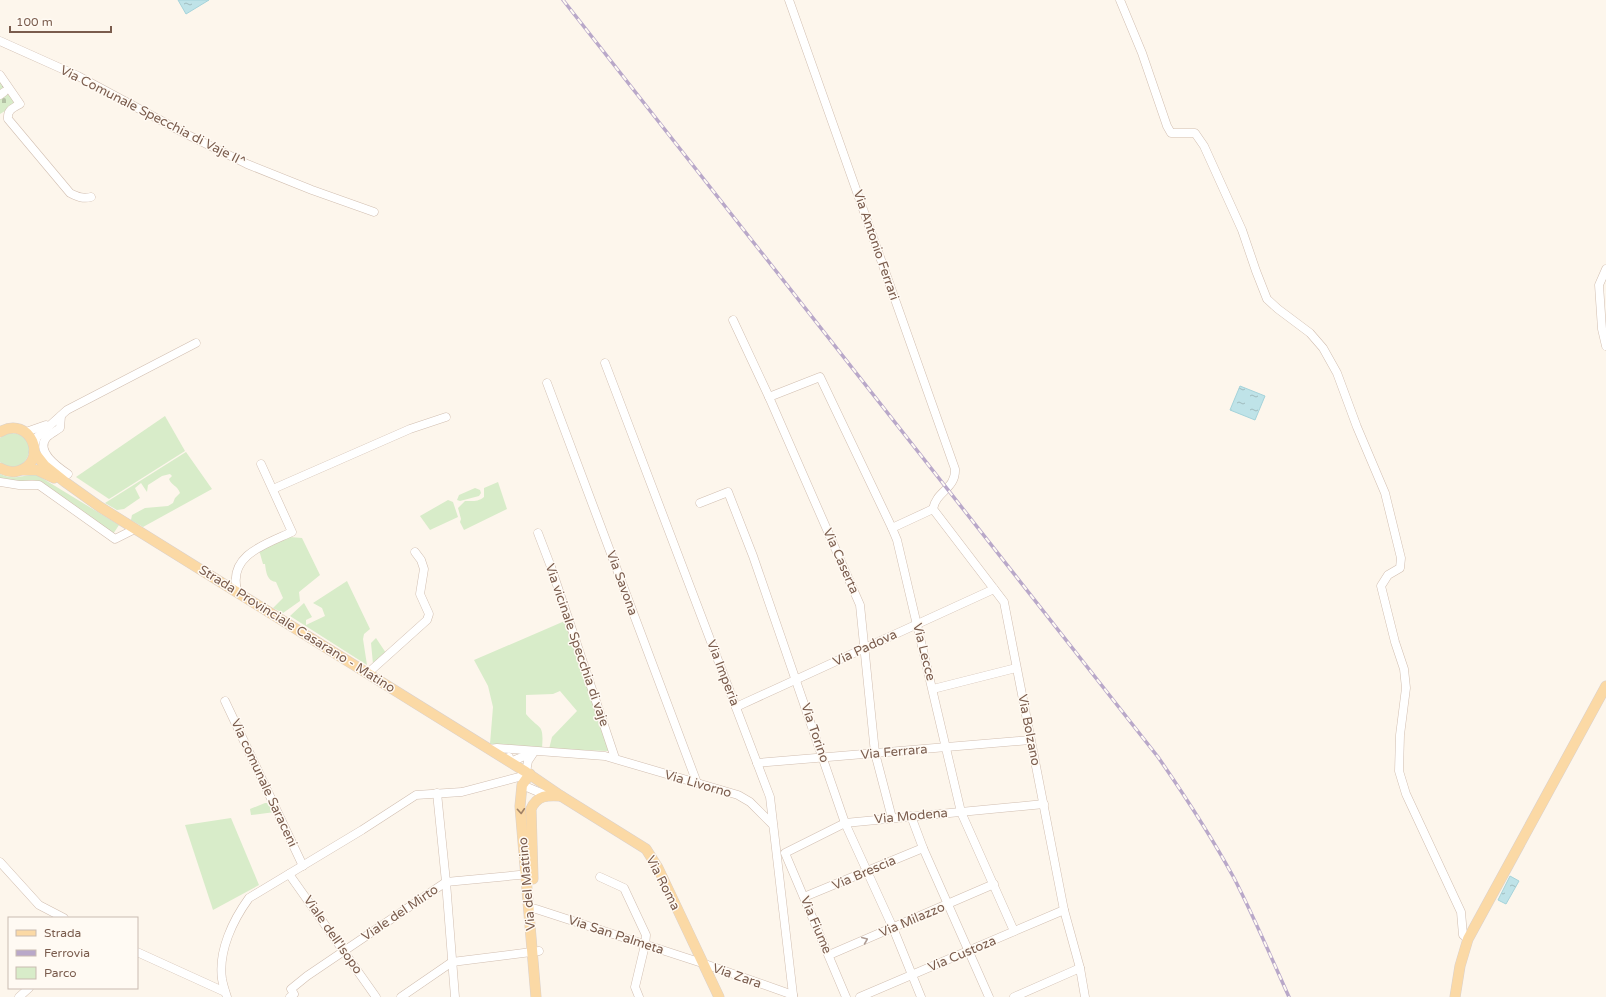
<svg xmlns="http://www.w3.org/2000/svg" width="1606" height="997" font-family="'Varela Round',sans-serif">
  <style>
    .green { fill: #d8ecc9 }
    .cemetery { fill: url(#cemetery-stones) }
    .water { fill: url(#water-ripples); stroke: #a5d3da }
    .lines { fill: none; stroke-linecap: round; stroke-linejoin: round }
    .minor-casing { stroke: #d1beb0; stroke-width: 9 }
    .major-casing { stroke: #dad1cd; stroke-width: 11 }
    .minor { stroke: #fff; stroke-width: 8 }
    .major { stroke: #fbd9a5; stroke-width: 10 }
    .rail-casing { stroke: #b9a8c9; stroke-width: 3.5 }
    .rail { stroke: #fffaf3; stroke-width: 2; stroke-dasharray: 6; stroke-linecap: butt }
    .oneway { stroke: #a18267 }
    .oneway2 { stroke: #af9d94 }
    .labels { text-anchor: middle; dominant-baseline: central; stroke-width: 3; stroke-linejoin: round; paint-order: stroke }
    .street-label { font-size: 13px; fill: #7a5c4d; stroke: #fffaf3 }
  </style>
  <defs>
    <pattern id="cemetery-stones" width="16" height="16" patternUnits="userSpaceOnUse"><rect width="16" height="16" fill="#d8ecc9"/><path d="M2 7V4a2 2 0 0 1 4 0v3zM10 15v-3a2 2 0 0 1 4 0v3z" fill="#b4c2a5"/></pattern>
    <pattern id="water-ripples" width="26" height="14" patternUnits="userSpaceOnUse"><rect width="26" height="14" fill="#bfe3e8"/><path d="M2 4q2-2 4 0t4 0M15 11q2-2 4 0t4 0" fill="none" stroke="#a0bbbe"/></pattern>
  </defs>
  <rect width="100%" height="100%" fill="#fdf6ec"/>
  <g class="green">
    <path d="M165,416L185,451L109,499L76,477Z"/>
    <path d="M12,433C48,437 21,484 0,462V438L6,434Z"/>
    <path d="M186,452L212,489L143,527L131,520L132,515L145,508L168,506L173,503L175,498L180,493C178,486 171,485 169,479L172,476L170,474L162,476L148,485L147,492L141,483L135,488L140,498L124,509L117,510L105,503Z"/>
    <path d="M0,474C16,481 21,474 37,475L119,525L113,534L39,481L32,480L13,482L0,479Z"/>
    <path d="M498,482L507,509L464,530L460,522L461,519L458,508L465,501C472,501 478,502 484,497V488Z"/>
    <path d="M475,488L480,490L481,493L479,496L460,501L457,500L459,495Z"/>
    <path d="M448,500L453,502L458,517L430,530L420,516Z"/>
    <path d="M290,537L302,538L320,575L299,592L300,601L283,613L273,608L283,598L276,582C267,581 266,572 265,564H263L259,550Z"/>
    <path d="M347,581L370,629L364,634L363,639L367,665L290,616L304,603L312,617L306,620V625L325,616L322,608L313,603Z"/>
    <path d="M567,620L610,749L608,751L549,749L552,737L577,711L560,691L553,694L526,695V714C540,731 544,722 542,748L490,744L493,707L488,686L474,660Z"/>
    <path d="M376,638L386,653L373,664L371,643Z"/>
    <path d="M265,803H271L275,812L251,815L250,809Z"/>
    <path d="M231,818L259,885L213,910L185,825Z"/>
  </g>
  <path class="cemetery" d="M0,78L18,103L0,114Z"/>
  <g class="water">
    <path d="M178,0H209L186,14Z"/>
    <path d="M1240,386L1265,396L1255,420L1230,410Z"/>
    <path d="M1510,876L1519,881L1506,904L1498,900Z"/>
  </g>
  <g class="lines">
    <g class="minor-casing">
      <g id="minor">
        <path d="M789,0L955,469C956,489 936,491 933,509L1004,602L1064,910L1080,968L1085,997"/>
        <path d="M1120,0L1142,53L1167,126L1171,133H1195L1204,146L1242,230L1256,271L1267,299L1278,309L1310,333L1323,348L1337,373L1357,427L1385,493L1401,558L1400,568L1388,575L1381,586L1395,642L1404,669L1406,688L1400,735L1399,771L1406,794L1461,912L1463,935L1468,939"/>
        <path d="M0,41L78,76L186,134L247,164L312,190L374,212"/>
        <path d="M0,75L20,104C13,108 7,110 8,119L70,193C78,197 83,199 91,197"/>
        <path d="M0,95L4,92"/>
        <path d="M1606,269L1599,285L1602,329L1606,346"/>
        <path d="M733,320L769,397L860,605L875,753L892,818"/>
        <path d="M605,363L770,797L793,995"/>
        <path d="M547,383L697,783"/>
        <path d="M769,397L820,377L892,528L897,540L961,812L1014,931"/>
        <path d="M61,416L60,428C56,431 50,434 47,437C34,451 59,468 68,474"/>
        <path d="M26,432L46,425"/>
        <path d="M34,446L37,437L67,410L196,343"/>
        <path d="M0,482L19,485H39L115,539L135,529"/>
        <path d="M273,489L410,429L446,417"/>
        <path d="M700,503L728,492L753,556L845,823L893,928L921,997"/>
        <path d="M892,528L933,509"/>
        <path d="M538,533L551,567L615,758"/>
        <path d="M237,590C228,555 266,544 292,532L261,464"/>
        <path d="M368,673L427,620L429,614L420,594L424,569L421,560L415,552"/>
        <path d="M933,689L1016,668"/>
        <path d="M225,701L303,866"/>
        <path d="M736,707L994,589"/>
        <path d="M489,749L497,748L605,756L738,795L750,802L773,825"/>
        <path d="M509,757L510,762L532,753"/>
        <path d="M757,763L1030,740"/>
        <path d="M526,772L528,761L534,752"/>
        <path d="M522,785L548,796"/>
        <path d="M437,793L446,882L455,997"/>
        <path d="M911,816L923,848L989,997"/>
        <path d="M0,862L39,905L64,918"/>
        <path d="M289,874L376,997"/>
        <path d="M600,877L624,888L646,935L645,945L635,987L639,997"/>
        <path d="M804,897L923,848"/>
        <path d="M529,909H536L702,963L793,995V997"/>
        <path d="M137,952L225,992"/>
        <path d="M829,955L994,884"/>
        <path d="M19,997L29,988"/>
        <path d="M227,997C225,991 223,985 222,979C218,951 233,920 249,898L362,830L416,795L462,792L530,774"/>
        <path d="M290,997L294,994L291,989L307,976L446,882L530,874"/>
        <path d="M401,997L452,962L539,951"/>
        <path d="M846,997L785,853L845,823L1044,804"/>
        <path d="M860,997L1064,910"/>
        <path d="M1014,997L1080,968"/>
      </g>
    </g>
    <g class="major-casing">
      <g id="major">
        <path d="M0,432C30,414 50,462 18,471C12,473 6,471 0,468"/>
        <path d="M34,452L45,466L65,482L100,507L526,772L561,796L646,849L658,868L719,997"/>
        <path d="M22,470H37L54,478"/>
        <path d="M530,774L522,785L520,806L536,997"/>
        <path d="M533,879L531,809C537,795 548,795 561,796"/>
        <path d="M1455,997L1460,966L1468,939L1606,686"/>
      </g>
    </g>
    <use href="#minor" class="minor"/>
    <use href="#major" class="major"/>
    <g class="rail-casing">
      <path id="rail" d="M563,0L1158,757C1185,796 1211,836 1234,878C1254,917 1271,957 1289,997"/>
    </g>
    <use href="#rail" class="rail"/>
  </g>
  <defs><path id="oneway-chevron" d="M-2-3.5L2.5 0L-2 3.5" fill="none" stroke-width="1.6" stroke-linecap="round" stroke-linejoin="round"/></defs>
  <use class="oneway" href="#oneway-chevron" transform="translate(521 811) rotate(86)"/>
  <use class="oneway2" href="#oneway-chevron" transform="translate(865 940) rotate(-23)"/>
  <g class="labels">
    <g class="street-label">
      <text transform="translate(153 116) rotate(27)">Via Comunale Specchia di Vaje II^</text>
      <text transform="translate(876 245) rotate(71)">Via Antonio Ferrari</text>
      <text transform="translate(841 561) rotate(66)">Via Caserta</text>
      <text transform="translate(622 583) rotate(70)">Via Savona</text>
      <text transform="translate(297 629) rotate(32)">Strada Provinciale Casarano - Matino</text>
      <text transform="translate(577 645) rotate(71)">Via vicinale Specchia di vaje</text>
      <text transform="translate(865 648) rotate(-25)">Via Padova</text>
      <text transform="translate(924 652) rotate(76)">Via Lecce</text>
      <text transform="translate(723 673) rotate(69)">Via Imperia</text>
      <text transform="translate(1029 730) rotate(79)">Via Bolzano</text>
      <text transform="translate(815 733) rotate(71)">Via Torino</text>
      <text transform="translate(894 752) rotate(-5)">Via Ferrara</text>
      <text transform="translate(264 783) rotate(65)">Via comunale Saraceni</text>
      <text transform="translate(698 784) rotate(16)">Via Livorno</text>
      <text transform="translate(911 816) rotate(-5)">Via Modena</text>
      <text transform="translate(864 873) rotate(-23)">Via Brescia</text>
      <text transform="translate(663 883) rotate(63)">Via Roma</text>
      <text transform="translate(527 884) rotate(-95)">Via del Mattino</text>
      <text transform="translate(400 913) rotate(-34)">Viale del Mirto</text>
      <text transform="translate(912 920) rotate(-23)">Via Milazzo</text>
      <text transform="translate(816 925) rotate(67)">Via Fiume</text>
      <text transform="translate(333 935) rotate(55)">Viale dell'Isopo</text>
      <text transform="translate(616 935) rotate(18)">Via San Palmeta</text>
      <text transform="translate(962 954) rotate(-23)">Via Custoza</text>
      <text transform="translate(737 976) rotate(19)">Via Zara</text>
    </g>
  </g>
  <rect x="8" y="917" width="130" height="72" fill="#fffaf3" stroke="#cabbb1"/>
  <rect x="16" y="930" width="20" height="6" fill="#fbd9a5" stroke="#cabbb1"/>
  <text x="44" y="937" font-size="12" fill="#7a5c4d">Strada</text>
  <rect x="16" y="950" width="20" height="6" fill="#b9a8c9" stroke="#cabbb1"/>
  <text x="44" y="957" font-size="12" fill="#7a5c4d">Ferrovia</text>
  <rect x="16" y="967" width="20" height="12" fill="#d8ecc9" stroke="#cabbb1"/>
  <text x="44" y="977" font-size="12" fill="#7a5c4d">Parco</text>
  <path d="M10 26v6h101v-6" fill="none" stroke="#7a5c4d" stroke-width="2"/>
  <text x="16" y="26" font-size="12" fill="#7a5c4d" stroke="#fffaf3" stroke-width="3" paint-order="stroke">100 m</text>
</svg>
